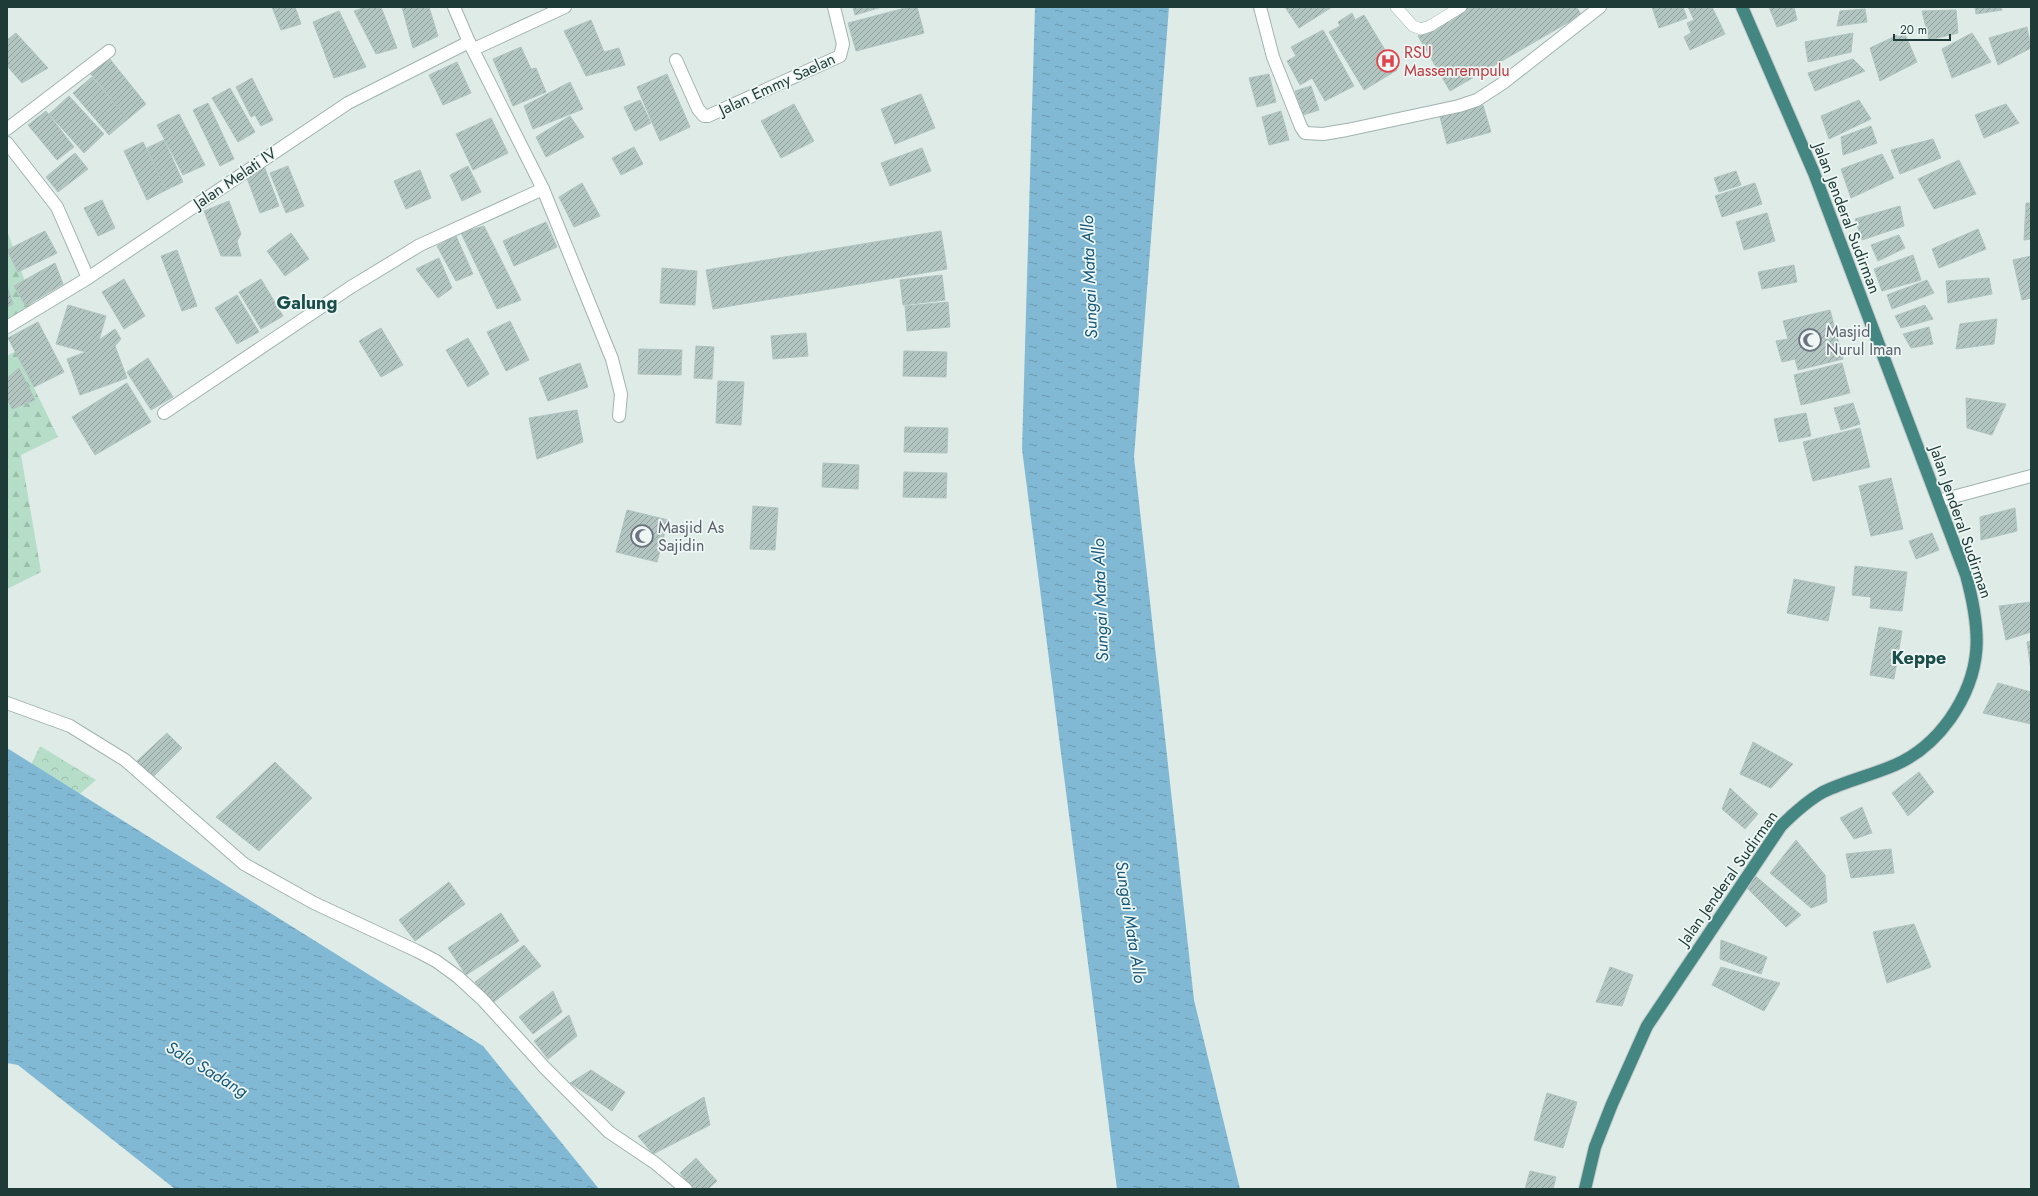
<svg xmlns="http://www.w3.org/2000/svg" width="2038" height="1196" font-family="Jost,sans-serif">
  <style>
    .forest { fill: url(#forest-firs) }
    .park { fill: url(#park-crowns) }
    .water { fill: url(#water-ripples) }
    .building { fill: url(#building-hatch); stroke: #b0c4bf }
    .lines { fill: none; stroke-linecap: round; stroke-linejoin: round }
    .service-casing { stroke: #a1b3af; stroke-width: 12 }
    .minor-casing { stroke: #a1b3af; stroke-width: 14 }
    .trunk-casing { stroke: #c0c8c7; stroke-width: 14 }
    .service { stroke: #fff; stroke-width: 11 }
    .minor { stroke: #fff; stroke-width: 12 }
    .trunk { stroke: #448682; stroke-width: 12 }
    .labels { text-anchor: middle; dominant-baseline: central; stroke-width: 3.5; stroke-linejoin: round; paint-order: stroke }
    .health-label { font-size: 16px; fill: #be3a42; stroke: #eef7f4; text-anchor: start }
    .street-label { font-size: 16px; fill: #1e3b38; stroke: #eef7f4 }
    .worship-label { font-size: 16px; fill: #5b616d; stroke: #eef7f4; text-anchor: start }
    .water-label { font-size: 17px; font-style: italic; fill: #16587a; stroke: #eef7f4 }
    .quarter-label { font-size: 18px; font-weight: bold; fill: #194e4a; stroke: #eef7f4 }
  </style>
  <defs>
    <pattern id="forest-firs" width="22" height="20" patternUnits="userSpaceOnUse"><rect width="22" height="20" fill="#b5ddc7"/><path d="M5 1l3.5 6h-7zM16 11l3.5 6h-7z" fill="#9bbfac"/></pattern>
    <pattern id="park-crowns" width="20" height="18" patternUnits="userSpaceOnUse"><rect width="20" height="18" fill="#b5ddc7"/><path d="M2 6a3 3 0 1 1 6 0M12 15a3 3 0 1 1 6 0" fill="none" stroke="#9bbfac"/></pattern>
    <pattern id="water-ripples" width="26" height="14" patternUnits="userSpaceOnUse"><rect width="26" height="14" fill="#81b9d4"/><path d="M2 4q2-2 4 0t4 0M15 11q2-2 4 0t4 0" fill="none" stroke="#6998ad"/></pattern>
    <pattern id="building-hatch" width="6" height="6" patternUnits="userSpaceOnUse"><rect width="6" height="6" fill="#b3c5c1"/><path d="M-1 1l2-2M0 6l6-6M5 7l2-2" fill="none" stroke="#91a19e"/></pattern>
  </defs>
  <rect width="100%" height="100%" fill="#deebe7"/>
  <g class="forest">
    <path d="M7,230L36,313L7,328Z"/>
    <path d="M16,351L58,437L21,455L41,572L7,589V356Z"/>
  </g>
  <path class="park" d="M40,746L96,780L76,797L31,765Z"/>
  <g class="water">
    <path d="M1035,7H1169L1134,457L1194,1000L1240,1189H1117L1022,449Z"/>
    <path d="M7,748L483,1046L599,1189H175L18,1065L7,1063Z"/>
  </g>
  <g class="building">
    <path d="M272,7H295L301,24L281,30Z"/>
    <path d="M366,7H381L397,48L376,54L354,11Z"/>
    <path d="M402,7H429L438,36L413,48Z"/>
    <path d="M853,7H882L855,15Z"/>
    <path d="M909,7H917L924,33L856,51L848,23Z"/>
    <path d="M1285,7H1332L1299,28Z"/>
    <path d="M1468,7H1577L1581,15L1450,91L1418,36Z"/>
    <path d="M1652,7H1683L1687,18L1659,28Z"/>
    <path d="M1688,7H1712L1725,34L1690,50L1684,37L1691,33L1687,23L1694,20Z"/>
    <path d="M1769,7H1794L1797,20L1777,27Z"/>
    <path d="M1975,7H2001L2002,10L1976,14Z"/>
    <path d="M1865,9L1867,22L1837,26L1840,11Z"/>
    <path d="M1956,10L1958,33L1929,40L1922,11Z"/>
    <path d="M339,11L366,67L334,78L313,22Z"/>
    <path d="M1352,13L1355,20L1364,15L1397,70L1364,90L1329,32L1340,26L1338,22Z"/>
    <path d="M591,20L604,52L619,48L625,65L586,76L564,31Z"/>
    <path d="M2027,27L2031,48L1998,65L1989,38Z"/>
    <path d="M1323,30L1354,86L1325,101L1312,78L1300,85L1287,61L1296,56L1291,47Z"/>
    <path d="M1904,32L1917,62L1880,81L1870,48Z"/>
    <path d="M16,33L48,68L22,83L7,66V40Z"/>
    <path d="M1853,33L1851,52L1808,62L1805,42Z"/>
    <path d="M1972,33L1991,62L1952,78L1942,49Z"/>
    <path d="M521,47L531,69L536,68L546,92L513,106L493,59Z"/>
    <path d="M109,58L146,104L128,119L90,73Z"/>
    <path d="M1853,59L1865,71L1815,91L1808,73Z"/>
    <path d="M457,62L471,93L443,105L429,75Z"/>
    <path d="M667,74L690,127L660,141L637,87Z"/>
    <path d="M1269,74L1276,102L1257,107L1249,78Z"/>
    <path d="M92,77L128,119L109,135L73,93Z"/>
    <path d="M252,78L273,120L261,126L255,115L251,117L236,87Z"/>
    <path d="M570,82L583,109L533,129L524,106Z"/>
    <path d="M1311,86L1319,110L1303,115L1295,91Z"/>
    <path d="M230,88L255,132L238,142L212,98Z"/>
    <path d="M921,94L935,128L895,144L881,109Z"/>
    <path d="M69,96L104,134L84,153L49,114Z"/>
    <path d="M640,100L651,123L635,131L624,107Z"/>
    <path d="M1859,100L1871,119L1829,139L1821,116Z"/>
    <path d="M208,103L234,159L220,166L193,110Z"/>
    <path d="M794,104L814,141L781,158L761,121Z"/>
    <path d="M2006,104L2019,123L1984,138L1975,115Z"/>
    <path d="M1483,105L1491,132L1447,144L1440,117Z"/>
    <path d="M46,111L74,147L57,160L28,125Z"/>
    <path d="M1281,111L1289,140L1269,145L1262,117Z"/>
    <path d="M179,114L205,165L183,175L157,125Z"/>
    <path d="M570,116L584,137L546,157L536,137Z"/>
    <path d="M491,118L508,153L473,170L456,134Z"/>
    <path d="M1871,126L1877,143L1843,155L1841,137Z"/>
    <path d="M1933,139L1941,158L1900,174L1891,150Z"/>
    <path d="M164,140L183,182L166,190L147,148Z"/>
    <path d="M143,142L166,190L147,200L124,151Z"/>
    <path d="M634,147L643,164L621,175L612,158Z"/>
    <path d="M922,148L931,171L890,186L881,163Z"/>
    <path d="M75,153L88,169L58,192L46,177Z"/>
    <path d="M1882,154L1894,178L1851,198L1841,169Z"/>
    <path d="M1959,160L1976,194L1934,209L1918,179Z"/>
    <path d="M264,166L279,206L260,213L245,173Z"/>
    <path d="M288,166L304,206L286,213L270,173Z"/>
    <path d="M468,166L481,192L462,201L450,175Z"/>
    <path d="M420,170L431,198L406,209L394,181Z"/>
    <path d="M1736,171L1741,185L1719,192L1714,178Z"/>
    <path d="M582,183L600,216L574,227L559,197Z"/>
    <path d="M1755,183L1762,204L1722,217L1715,196Z"/>
    <path d="M102,200L115,228L98,236L84,208Z"/>
    <path d="M229,201L241,234L237,241L241,256H221L204,211Z"/>
    <path d="M2026,203H2031V239L2024,240Z"/>
    <path d="M1900,206L1904,226L1862,240L1855,219Z"/>
    <path d="M1767,213L1775,241L1744,250L1736,222Z"/>
    <path d="M546,222L557,247L514,266L503,241Z"/>
    <path d="M484,226L521,300L497,309L461,233Z"/>
    <path d="M1978,229L1986,249L1939,268L1932,249Z"/>
    <path d="M45,231L57,253L18,272L7,250Z"/>
    <path d="M941,231L947,269L713,309L706,270Z"/>
    <path d="M291,233L309,259L285,276L267,251Z"/>
    <path d="M1899,235L1905,248L1878,261L1871,245Z"/>
    <path d="M456,236L473,274L456,281L437,246Z"/>
    <path d="M177,250L197,306L182,311L161,256Z"/>
    <path d="M1913,255L1921,280L1882,291L1874,269Z"/>
    <path d="M2031,256V298L2022,300L2013,260Z"/>
    <path d="M439,258L452,288L438,298L416,269Z"/>
    <path d="M55,263L63,284L26,306L14,286Z"/>
    <path d="M1794,265L1797,282L1762,289L1758,272Z"/>
    <path d="M662,268L697,271L695,305L660,303Z"/>
    <path d="M942,275L945,300L903,305L900,280Z"/>
    <path d="M1989,278L1992,294L1948,303L1946,281Z"/>
    <path d="M124,279L145,316L124,329L102,292Z"/>
    <path d="M261,279L283,316L261,329L239,292Z"/>
    <path d="M1927,280L1934,293L1892,309L1887,295Z"/>
    <path d="M7,286L13,304L7,307Z"/>
    <path d="M237,295L259,332L237,344L215,308Z"/>
    <path d="M948,302L950,327L907,331L905,306Z"/>
    <path d="M68,305L106,316L99,340L115,329L121,339L115,346L127,378L80,395L67,359L86,352L56,344Z"/>
    <path d="M1925,305L1933,319L1901,328L1895,316Z"/>
    <path d="M1830,310L1843,359L1798,370L1795,359L1782,362L1776,341L1788,339L1783,321Z"/>
    <path d="M1997,319L1994,344L1956,349L1960,324Z"/>
    <path d="M510,321L529,360L506,371L487,332Z"/>
    <path d="M38,322L64,372L34,387L8,338Z"/>
    <path d="M1929,327L1933,344L1911,348L1903,334Z"/>
    <path d="M381,328L403,365L381,377L359,341Z"/>
    <path d="M806,333L808,356L773,359L771,336Z"/>
    <path d="M468,338L489,374L468,387L446,350Z"/>
    <path d="M696,346L714,347L712,379L694,378Z"/>
    <path d="M639,349L682,350L681,375L638,374Z"/>
    <path d="M904,351L947,352L946,377L903,376Z"/>
    <path d="M148,358L173,397L151,410L127,372Z"/>
    <path d="M580,363L588,387L548,401L539,378Z"/>
    <path d="M1842,363L1850,393L1801,405L1794,375Z"/>
    <path d="M19,368L35,400L12,409L7,398V378Z"/>
    <path d="M718,381L744,382L741,425L716,423Z"/>
    <path d="M127,383L151,422L95,455L72,417Z"/>
    <path d="M1966,398L2006,404L1992,435L1967,428Z"/>
    <path d="M1853,403L1860,424L1841,430L1834,408Z"/>
    <path d="M577,410L583,442L537,459L529,418Z"/>
    <path d="M1806,413L1811,436L1779,442L1774,419Z"/>
    <path d="M905,427L948,428L947,453L904,452Z"/>
    <path d="M1860,428L1870,467L1813,481L1803,442Z"/>
    <path d="M823,463L859,465L858,489L822,487Z"/>
    <path d="M904,472L947,473L946,498L903,497Z"/>
    <path d="M1891,478L1903,529L1871,536L1859,486Z"/>
    <path d="M753,506L778,508L775,550L750,549Z"/>
    <path d="M2015,508L2017,531L1981,540L1980,517Z"/>
    <path d="M627,510L668,520L657,562L616,552Z"/>
    <path d="M1932,533L1939,550L1916,559L1909,541Z"/>
    <path d="M1855,566L1907,572L1902,611L1870,608L1871,597L1852,595Z"/>
    <path d="M1794,579L1835,587L1828,621L1787,613Z"/>
    <path d="M2031,602V632L2006,640L1999,606Z"/>
    <path d="M1879,627L1902,631L1894,679L1870,675Z"/>
    <path d="M2031,641V670L2027,642Z"/>
    <path d="M1998,683L2031,692V724L1983,713Z"/>
    <path d="M167,733L182,748L153,777L137,761Z"/>
    <path d="M1753,742L1793,764L1771,788L1740,774Z"/>
    <path d="M275,762L312,798L259,851L216,817Z"/>
    <path d="M1919,772L1934,792L1908,816L1892,793Z"/>
    <path d="M1730,788L1758,814L1745,829L1722,809Z"/>
    <path d="M1862,807L1872,833L1854,839L1840,818Z"/>
    <path d="M1796,840L1825,875L1827,902L1811,908L1770,873Z"/>
    <path d="M1891,849L1894,873L1851,878L1846,854Z"/>
    <path d="M1752,873L1801,915L1786,927L1744,885Z"/>
    <path d="M449,882L465,904L415,941L399,920Z"/>
    <path d="M501,913L519,941L466,975L448,948Z"/>
    <path d="M1914,924L1931,967L1887,983L1873,932Z"/>
    <path d="M1721,940L1767,957L1761,974L1720,959Z"/>
    <path d="M524,945L541,966L491,1004L475,982Z"/>
    <path d="M1610,967L1633,975L1622,1006L1596,1002Z"/>
    <path d="M1721,967L1780,983L1764,1011L1712,985Z"/>
    <path d="M553,991L562,1012L533,1034L519,1017Z"/>
    <path d="M569,1015L577,1036L548,1059L534,1041Z"/>
    <path d="M591,1070L625,1092L612,1111L570,1083Z"/>
    <path d="M1547,1093L1577,1102L1563,1148L1534,1140Z"/>
    <path d="M704,1097L710,1125L653,1154L638,1136Z"/>
    <path d="M696,1158L717,1181L708,1189H694L680,1173Z"/>
    <path d="M1530,1171L1556,1177L1553,1189H1525Z"/>
  </g>
  <g class="lines">
    <g class="service-casing">
      <path id="service" d="M1396,7L1413,26L1421,29L1430,26L1461,7"/>
    </g>
    <g class="minor-casing">
      <g id="minor">
        <path d="M1260,7L1273,57L1301,127L1305,133L1323,134L1347,130L1459,106L1477,100L1503,83L1600,7"/>
        <path d="M474,49L565,7"/>
        <path d="M676,60L698,109L704,116H708L840,56L843,44L834,7"/>
        <path d="M7,129L109,51"/>
        <path d="M7,143L57,207L88,278"/>
        <path d="M543,189L612,359L621,394L619,416"/>
        <path d="M7,327L88,278L348,103L469,42"/>
        <path d="M164,413L351,287L420,245L543,189L469,42L454,7"/>
        <path d="M1938,501L2031,476"/>
        <path d="M7,703L70,726L125,760L244,864L314,903L417,951L436,961L458,977L482,999L545,1068L609,1132L655,1163L686,1189"/>
      </g>
    </g>
    <g class="trunk-casing">
      <path id="trunk" d="M1585,1189L1595,1147L1612,1104L1647,1026L1781,826C1794,813 1807,801 1823,792C1846,781 1872,775 1895,765C1918,755 1935,740 1950,719C1984,670 1981,630 1966,575L1814,173L1742,7"/>
    </g>
    <use href="#service" class="service"/>
    <use href="#minor" class="minor"/>
    <use href="#trunk" class="trunk"/>
  </g>
  <defs>
    <g id="hospital-ring" transform="scale(1.15)"><circle r="9.5" fill="#eef7f4" stroke="#e0444e" stroke-width="1.5"/><path d="M-5-5h3v3.5h4V-5h3V5h-3V1.5h-4V5h-3Z" fill="#e0444e"/></g>
    <g id="mosque-ring" transform="scale(1.15)"><circle r="9.5" fill="#eef7f4" stroke="#6b7280" stroke-width="1.5"/><path d="M3.5-4.9A6 6 0 1 0 3.5 4.9A5 5 0 1 1 3.5-4.9Z" fill="#6b7280"/></g>
  </defs>
  <g fill-rule="evenodd">
    <use href="#hospital-ring" x="1388" y="61"/>
    <use href="#mosque-ring" x="1810" y="340"/>
    <use href="#mosque-ring" x="642" y="536"/>
  </g>
  <g class="labels">
    <g class="health-label">
      <text x="1404" y="52">RSU<tspan x="1404" dy="18">Massenrempulu</tspan></text>
    </g>
    <g class="street-label">
      <text transform="translate(777 84) rotate(-25)">Jalan Emmy Saelan</text>
      <text transform="translate(235 178) rotate(-34)">Jalan Melati IV</text>
      <text transform="translate(1847 218) rotate(69)">Jalan Jenderal Sudirman</text>
      <text transform="translate(1961 522) rotate(71)">Jalan Jenderal Sudirman</text>
      <text transform="translate(1728 878) rotate(-55)">Jalan Jenderal Sudirman</text>
    </g>
    <g class="worship-label">
      <text x="1826" y="331">Masjid<tspan x="1826" dy="18">Nurul Iman</tspan></text>
      <text x="658" y="527">Masjid As<tspan x="658" dy="18">Sajidin</tspan></text>
    </g>
    <g class="water-label">
      <text transform="translate(1089 277) rotate(-92)">Sungai Mata Allo</text>
      <text transform="translate(1100 600) rotate(-92)">Sungai Mata Allo</text>
      <text transform="translate(1131 922) rotate(81)">Sungai Mata Allo</text>
      <text transform="translate(207 1069) rotate(31)">Salo Sadang</text>
    </g>
    <g class="quarter-label">
      <text x="307" y="303">Galung</text>
      <text x="1919" y="658">Keppe</text>
    </g>
  </g>
  <rect width="2038" height="1196" fill="none" stroke="#1e3b38" stroke-width="16"/>
  <path d="M1894 34v6h56v-6" fill="none" stroke="#1e3b38" stroke-width="2"/>
  <text x="1900" y="34" font-size="12" fill="#1e3b38" stroke="#eef7f4" stroke-width="3" paint-order="stroke">20 m</text>
</svg>
